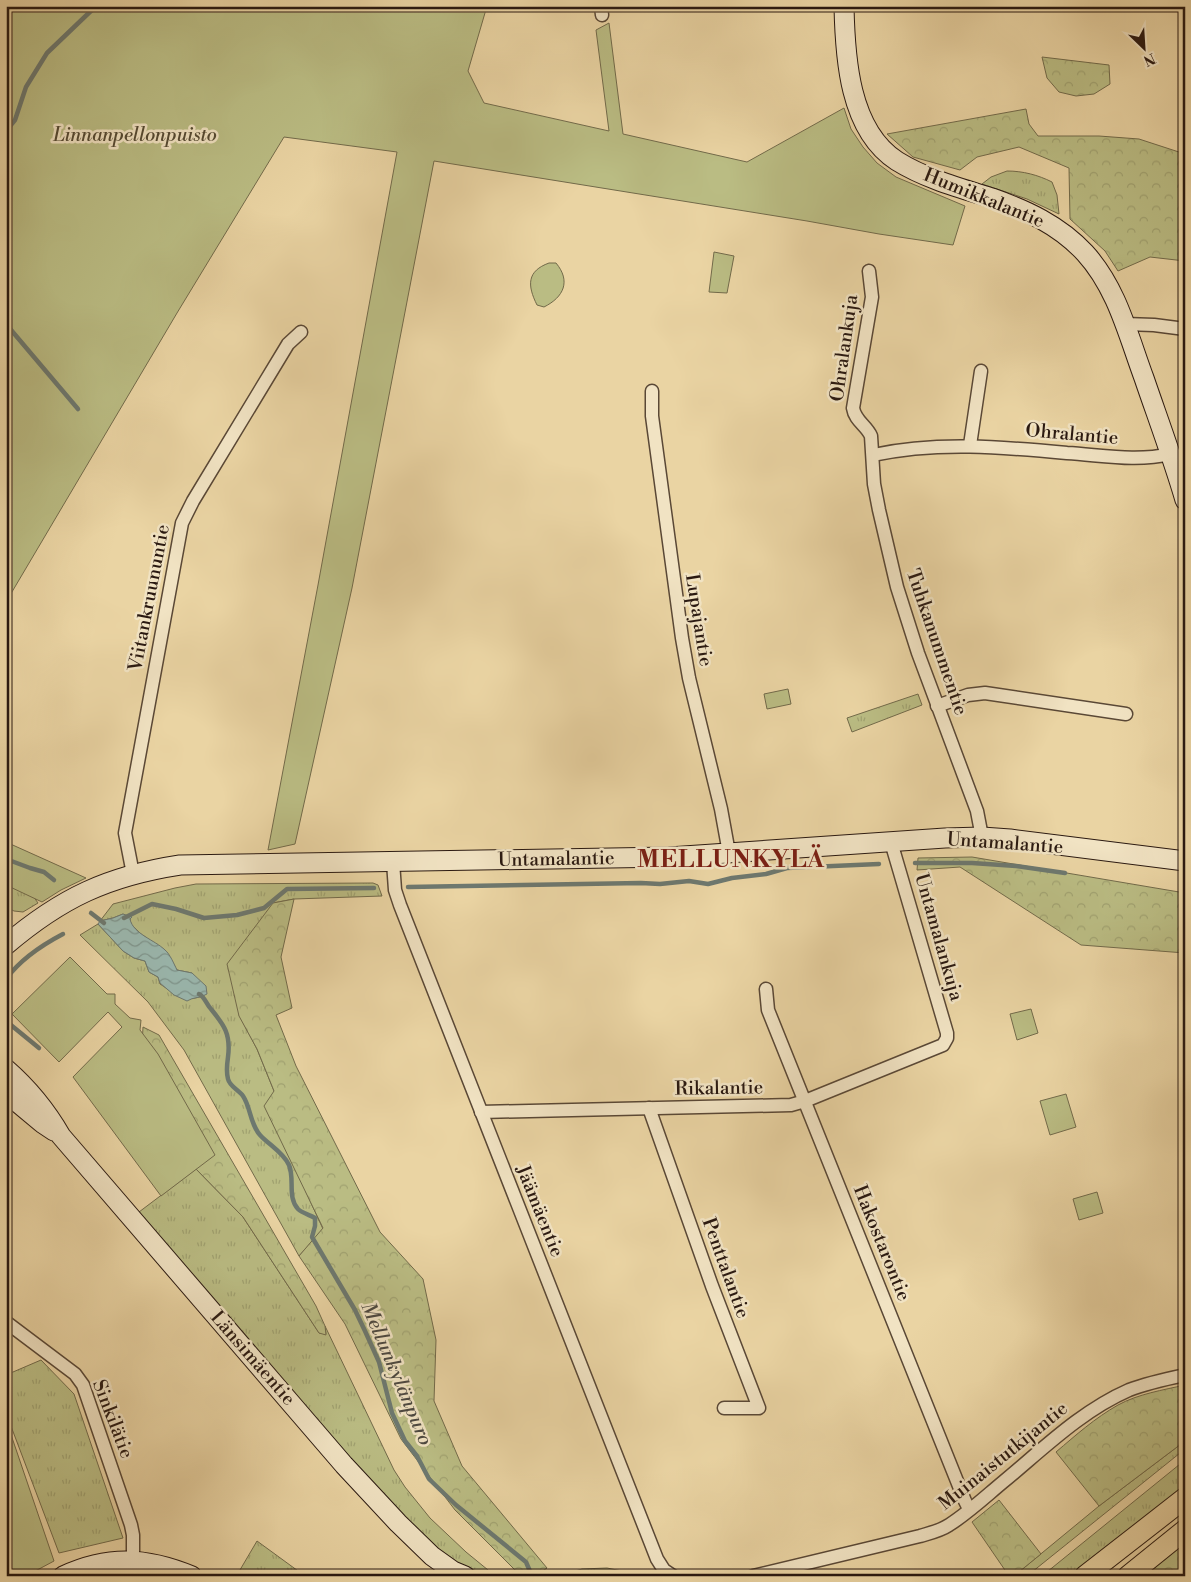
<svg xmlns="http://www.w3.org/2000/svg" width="1191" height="1582" font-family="'Libre Bodoni',serif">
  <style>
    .grass { fill: url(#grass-tufts); stroke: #726a4a }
    .forest { fill: url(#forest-crowns); stroke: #726a4a }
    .green { fill: #babc83; stroke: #726a4a }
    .water { fill: url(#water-waves); stroke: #6d786f }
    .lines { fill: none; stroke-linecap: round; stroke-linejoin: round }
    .stream { stroke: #6d786f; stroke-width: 4.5 }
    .street-casing { stroke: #5a4836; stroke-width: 15 }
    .secondary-casing { stroke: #2a1911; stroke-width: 21 }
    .primary-casing { stroke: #2a1911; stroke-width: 22 }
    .street { stroke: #f1e3c3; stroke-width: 12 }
    .secondary { stroke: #f1e3c3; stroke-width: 19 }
    .primary { stroke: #ead4a3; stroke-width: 20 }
    .labels { text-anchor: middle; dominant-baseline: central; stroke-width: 5; stroke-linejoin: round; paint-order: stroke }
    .park-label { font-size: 19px; font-style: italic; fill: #554a33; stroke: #f1e3c3 }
    .street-label { font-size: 19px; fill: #2a1911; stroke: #f1e3c3 }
    .water-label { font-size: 20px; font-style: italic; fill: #4c4840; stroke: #f1e3c3 }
    .district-label { font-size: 24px; font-weight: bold; letter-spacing: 1px; fill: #7a1f14; stroke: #f1e3c3 }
  </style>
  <defs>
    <pattern id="grass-tufts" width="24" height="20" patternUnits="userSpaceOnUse" patternTransform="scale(1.25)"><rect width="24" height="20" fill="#babc83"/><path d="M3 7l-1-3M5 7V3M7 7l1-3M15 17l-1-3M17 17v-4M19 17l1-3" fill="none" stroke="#a0a170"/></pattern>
    <pattern id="forest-crowns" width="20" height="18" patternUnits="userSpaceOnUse" patternTransform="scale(1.25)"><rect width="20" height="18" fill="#babc83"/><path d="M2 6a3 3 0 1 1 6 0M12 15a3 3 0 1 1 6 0" fill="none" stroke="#a0a170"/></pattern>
    <pattern id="water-waves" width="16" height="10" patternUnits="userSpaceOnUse" patternTransform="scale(1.25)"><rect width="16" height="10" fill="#9ab7ae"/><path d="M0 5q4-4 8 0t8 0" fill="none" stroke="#7e948c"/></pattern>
  </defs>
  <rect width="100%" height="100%" fill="#ead4a3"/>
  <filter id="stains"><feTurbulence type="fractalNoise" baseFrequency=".004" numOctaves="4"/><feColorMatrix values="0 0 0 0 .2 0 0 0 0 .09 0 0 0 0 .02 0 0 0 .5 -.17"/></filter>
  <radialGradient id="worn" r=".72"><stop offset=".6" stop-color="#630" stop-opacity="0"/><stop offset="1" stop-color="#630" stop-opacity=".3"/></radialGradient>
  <g class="grass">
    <path d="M1007,171C1023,171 1038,175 1052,182L1057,195L1059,214L1027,199L982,184L991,177Z"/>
    <path d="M918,694L922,705L852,732L847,718Z"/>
    <path d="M6,883L33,896L38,903L23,912L14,911L6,907Z"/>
    <path d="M373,883L378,885L382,896L294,899L273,903L239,1015L257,1049L274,1091L306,1192L323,1229L299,1256L184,1050L148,1002L80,935L98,924L123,951L134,958L145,961L149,972L158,977L160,984C176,994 181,1003 203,996L192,973L177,970L166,951L141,934L131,924L130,919L123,914L113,918L100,921L113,904L175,888L196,884Z"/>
    <path d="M196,1169L243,1217L319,1333L326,1334L325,1326L394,1470L405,1487L430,1518L466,1552L488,1570L492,1576H476L473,1574L433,1546L402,1516L275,1372L139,1212Z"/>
    <path d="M41,1360L74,1394L123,1538L59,1553L6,1413V1375Z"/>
    <path d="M1185,1441V1449L1027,1576H1014L1099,1506Z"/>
    <path d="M1185,1460V1488L1072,1576H1042Z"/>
    <path d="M257,1541L305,1576H238L237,1575Z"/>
    <path d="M607,1568L647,1576H558L582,1569Z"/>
  </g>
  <g class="forest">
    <path d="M1042,57L1109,65L1110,84L1094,94L1076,96L1059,92L1047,78Z"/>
    <path d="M1026,109L1029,124L1038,136H1099L1139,139L1185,154V261L1150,257L1118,271L1105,251L1070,219L1069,168L1019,147L977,157L960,170L913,157L887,134Z"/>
    <path d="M972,857L1185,893V953L1081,945L960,867L917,870L918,858Z"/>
    <path d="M294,899L281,957L292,1008L276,1015L296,1066L380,1232L423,1279L436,1340L434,1401L462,1466L547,1568L535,1576H521L455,1510L401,1439L345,1324L299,1256L323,1228L264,1106L274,1091L257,1049L239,1016L227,964L273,903Z"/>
    <path d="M143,1027L159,1035L316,1306L325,1326L326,1335L319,1333L243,1217L196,1169L192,1135L142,1045Z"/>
    <path d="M1185,1385V1441L1099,1506L1056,1452C1076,1435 1095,1418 1118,1405C1138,1394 1163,1390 1185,1385Z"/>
    <path d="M999,1500L1041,1554L1014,1576H1009L972,1522Z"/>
    <path d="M1185,1542V1573L1181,1576H1141Z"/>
  </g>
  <g class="green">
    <path d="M6,6H487L468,71L484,103L609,131L596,30L609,23L623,134L747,162L844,108L851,129L863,147L877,163L896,177L965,206L953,245L879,234L807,221L434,161L352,588L295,844L268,850L318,585L397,152L284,137L177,313L6,602Z"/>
    <path d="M714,252L734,256L727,293L709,292Z"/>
    <path d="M549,263H556C571,281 564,297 544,307L537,305C527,285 527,271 549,263Z"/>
    <path d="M788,689L791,704L767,709L764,694Z"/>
    <path d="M6,842L86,878L61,890L42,902L6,885Z"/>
    <path d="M70,957L107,994H115V1004L130,1018L141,1020L140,1030L158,1054L215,1155L161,1196L73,1077L122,1027L108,1012L59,1062L12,1014Z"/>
    <path d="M1031,1009L1038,1033L1017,1040L1010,1014Z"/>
    <path d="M1066,1094L1076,1127L1050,1135L1040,1101Z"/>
    <path d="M1097,1192L1103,1213L1079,1220L1073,1199Z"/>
    <path d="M6,1420L54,1561L26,1576H6Z"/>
  </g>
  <path class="water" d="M123,914L132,917L130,919C133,934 155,940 165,950C170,954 174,964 177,970L192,973L206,986L207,994C201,998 193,997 187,1001L174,995L160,983L158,977L149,972L145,961L134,958L123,951L98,924L100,921L113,918Z"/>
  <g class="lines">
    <g class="stream">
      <path d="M6,131L15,120L26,87L47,53L94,8"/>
      <path d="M6,324L78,409"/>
      <path d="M6,859L30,868L44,872L54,880"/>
      <path d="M915,863H972L1016,866L1065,873"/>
      <path d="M408,887L641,883L660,884L689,881L708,884L732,878L766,874L787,868L879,864"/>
      <path d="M91,913L104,923"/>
      <path d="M124,918L152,904L176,909L204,918L237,915L264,908L287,889L374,888"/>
      <path d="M6,979C20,960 42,945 63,934"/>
      <path d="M199,994C205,997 206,1004 211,1009C224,1025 231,1034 228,1057C227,1064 226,1072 228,1079C230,1087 239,1090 243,1096C251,1108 250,1124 260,1135C269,1145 283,1152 289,1165C295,1179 287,1197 298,1209C302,1213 310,1215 315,1218V1226L312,1237L355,1310L365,1331L379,1362L392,1413L405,1441L417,1456L429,1479L456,1505L526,1562L532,1576"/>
      <path d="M6,1021L39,1048"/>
    </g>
    <g class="street-casing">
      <g id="street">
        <path d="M601,6L602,15"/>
        <path d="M869,271L872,297L853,408C855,421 866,425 871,436L874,484L879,510L897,587L918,653L977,811L982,837"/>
        <path d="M1125,324L1154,325L1185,329"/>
        <path d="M652,391V416L682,638L689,678L721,809L729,853"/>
        <path d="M970,445L981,371"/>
        <path d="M873,455C937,441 1002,447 1067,453C1102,455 1136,462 1170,454"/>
        <path d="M937,706L968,695L985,693L1126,714"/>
        <path d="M393,862L395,890L400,905L657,1559L664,1570L673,1576"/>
        <path d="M133,874L125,833L182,523L193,501L288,344L301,332"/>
        <path d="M766,989L768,1010L965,1501L969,1509"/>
        <path d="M649,1108L712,1286L759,1408H724"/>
        <path d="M481,1112L791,1105L805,1101L943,1045L947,1038V1033L891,842"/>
        <path d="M6,1322L75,1374L83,1385L131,1525L133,1535V1560"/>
        <path d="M753,1576L920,1536C930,1533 940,1531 949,1525C968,1513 985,1497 1003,1482C1043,1449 1081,1411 1129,1390C1147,1383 1166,1379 1185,1375"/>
      </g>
    </g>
    <g class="secondary-casing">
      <g id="secondary">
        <path d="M844,6C845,57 849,130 897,161C926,179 960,188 992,198C1026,210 1059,225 1085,253C1117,288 1128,335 1144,378C1158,419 1173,459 1185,500"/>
        <path d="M6,945C61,898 108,876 180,865L669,857L945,838L982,837L1010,839L1185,861"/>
        <path d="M6,1069C29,1089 46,1110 61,1136L344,1465L398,1523L432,1556L453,1571L465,1576"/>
        <path d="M6,1093L42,1123L54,1131"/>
        <path d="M63,1576C108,1555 146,1557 192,1576"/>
      </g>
    </g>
    <g class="primary-casing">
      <g id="primary">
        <path d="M1085,1576L1185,1498"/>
        <path d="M1128,1576L1185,1530"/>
      </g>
    </g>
    <use href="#street" class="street"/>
    <use href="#secondary" class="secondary"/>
    <use href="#primary" class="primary"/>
  </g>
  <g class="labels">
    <g class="park-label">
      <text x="135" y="135">Linnanpellonpuisto</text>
    </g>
    <g class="street-label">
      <text transform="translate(984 198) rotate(22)">Humikkalantie</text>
      <text transform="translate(844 348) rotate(-82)">Ohralankuja</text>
      <text transform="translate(1072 434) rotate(5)">Ohralantie</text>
      <text transform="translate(149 598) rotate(-79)">Viitankruununtie</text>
      <text transform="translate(699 620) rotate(81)">Lupajantie</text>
      <text transform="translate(937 642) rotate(71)">Tuhkanummentie</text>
      <text transform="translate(1005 843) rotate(4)">Untamalantie</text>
      <text transform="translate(556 859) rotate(-1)">Untamalantie</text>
      <text transform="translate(939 937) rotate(74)">Untamalankuja</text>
      <text transform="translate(719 1088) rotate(-1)">Rikalantie</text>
      <text transform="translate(540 1211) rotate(68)">Jäämäentie</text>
      <text transform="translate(882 1243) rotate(68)">Hakostarontie</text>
      <text transform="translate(726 1268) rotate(70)">Penttalantie</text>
      <text transform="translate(253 1358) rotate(49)">Länsimäentie</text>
      <text transform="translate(113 1419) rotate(69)">Sinkilätie</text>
      <text transform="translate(1003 1456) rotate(-39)">Muinaistutkijantie</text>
    </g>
    <g class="water-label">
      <text transform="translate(396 1374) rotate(67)">Mellunkylänpuro</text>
    </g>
    <g class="district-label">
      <text x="731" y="860">MELLUNKYLÄ</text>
    </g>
  </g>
  <rect width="1191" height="1582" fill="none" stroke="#ead4a3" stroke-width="25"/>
  <rect x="8" y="8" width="1176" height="1567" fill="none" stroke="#2a1911" stroke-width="2.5"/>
  <rect x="12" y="12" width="1166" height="1557" fill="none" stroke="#2a1911"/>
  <g transform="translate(1144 48) rotate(155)" stroke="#f1e3c3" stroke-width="4" paint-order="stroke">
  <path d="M0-4L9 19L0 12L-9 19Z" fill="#2a1911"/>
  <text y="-8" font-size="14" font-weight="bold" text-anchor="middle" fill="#2a1911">N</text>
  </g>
  <rect width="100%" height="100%" filter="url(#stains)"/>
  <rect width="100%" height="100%" fill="url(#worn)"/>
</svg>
